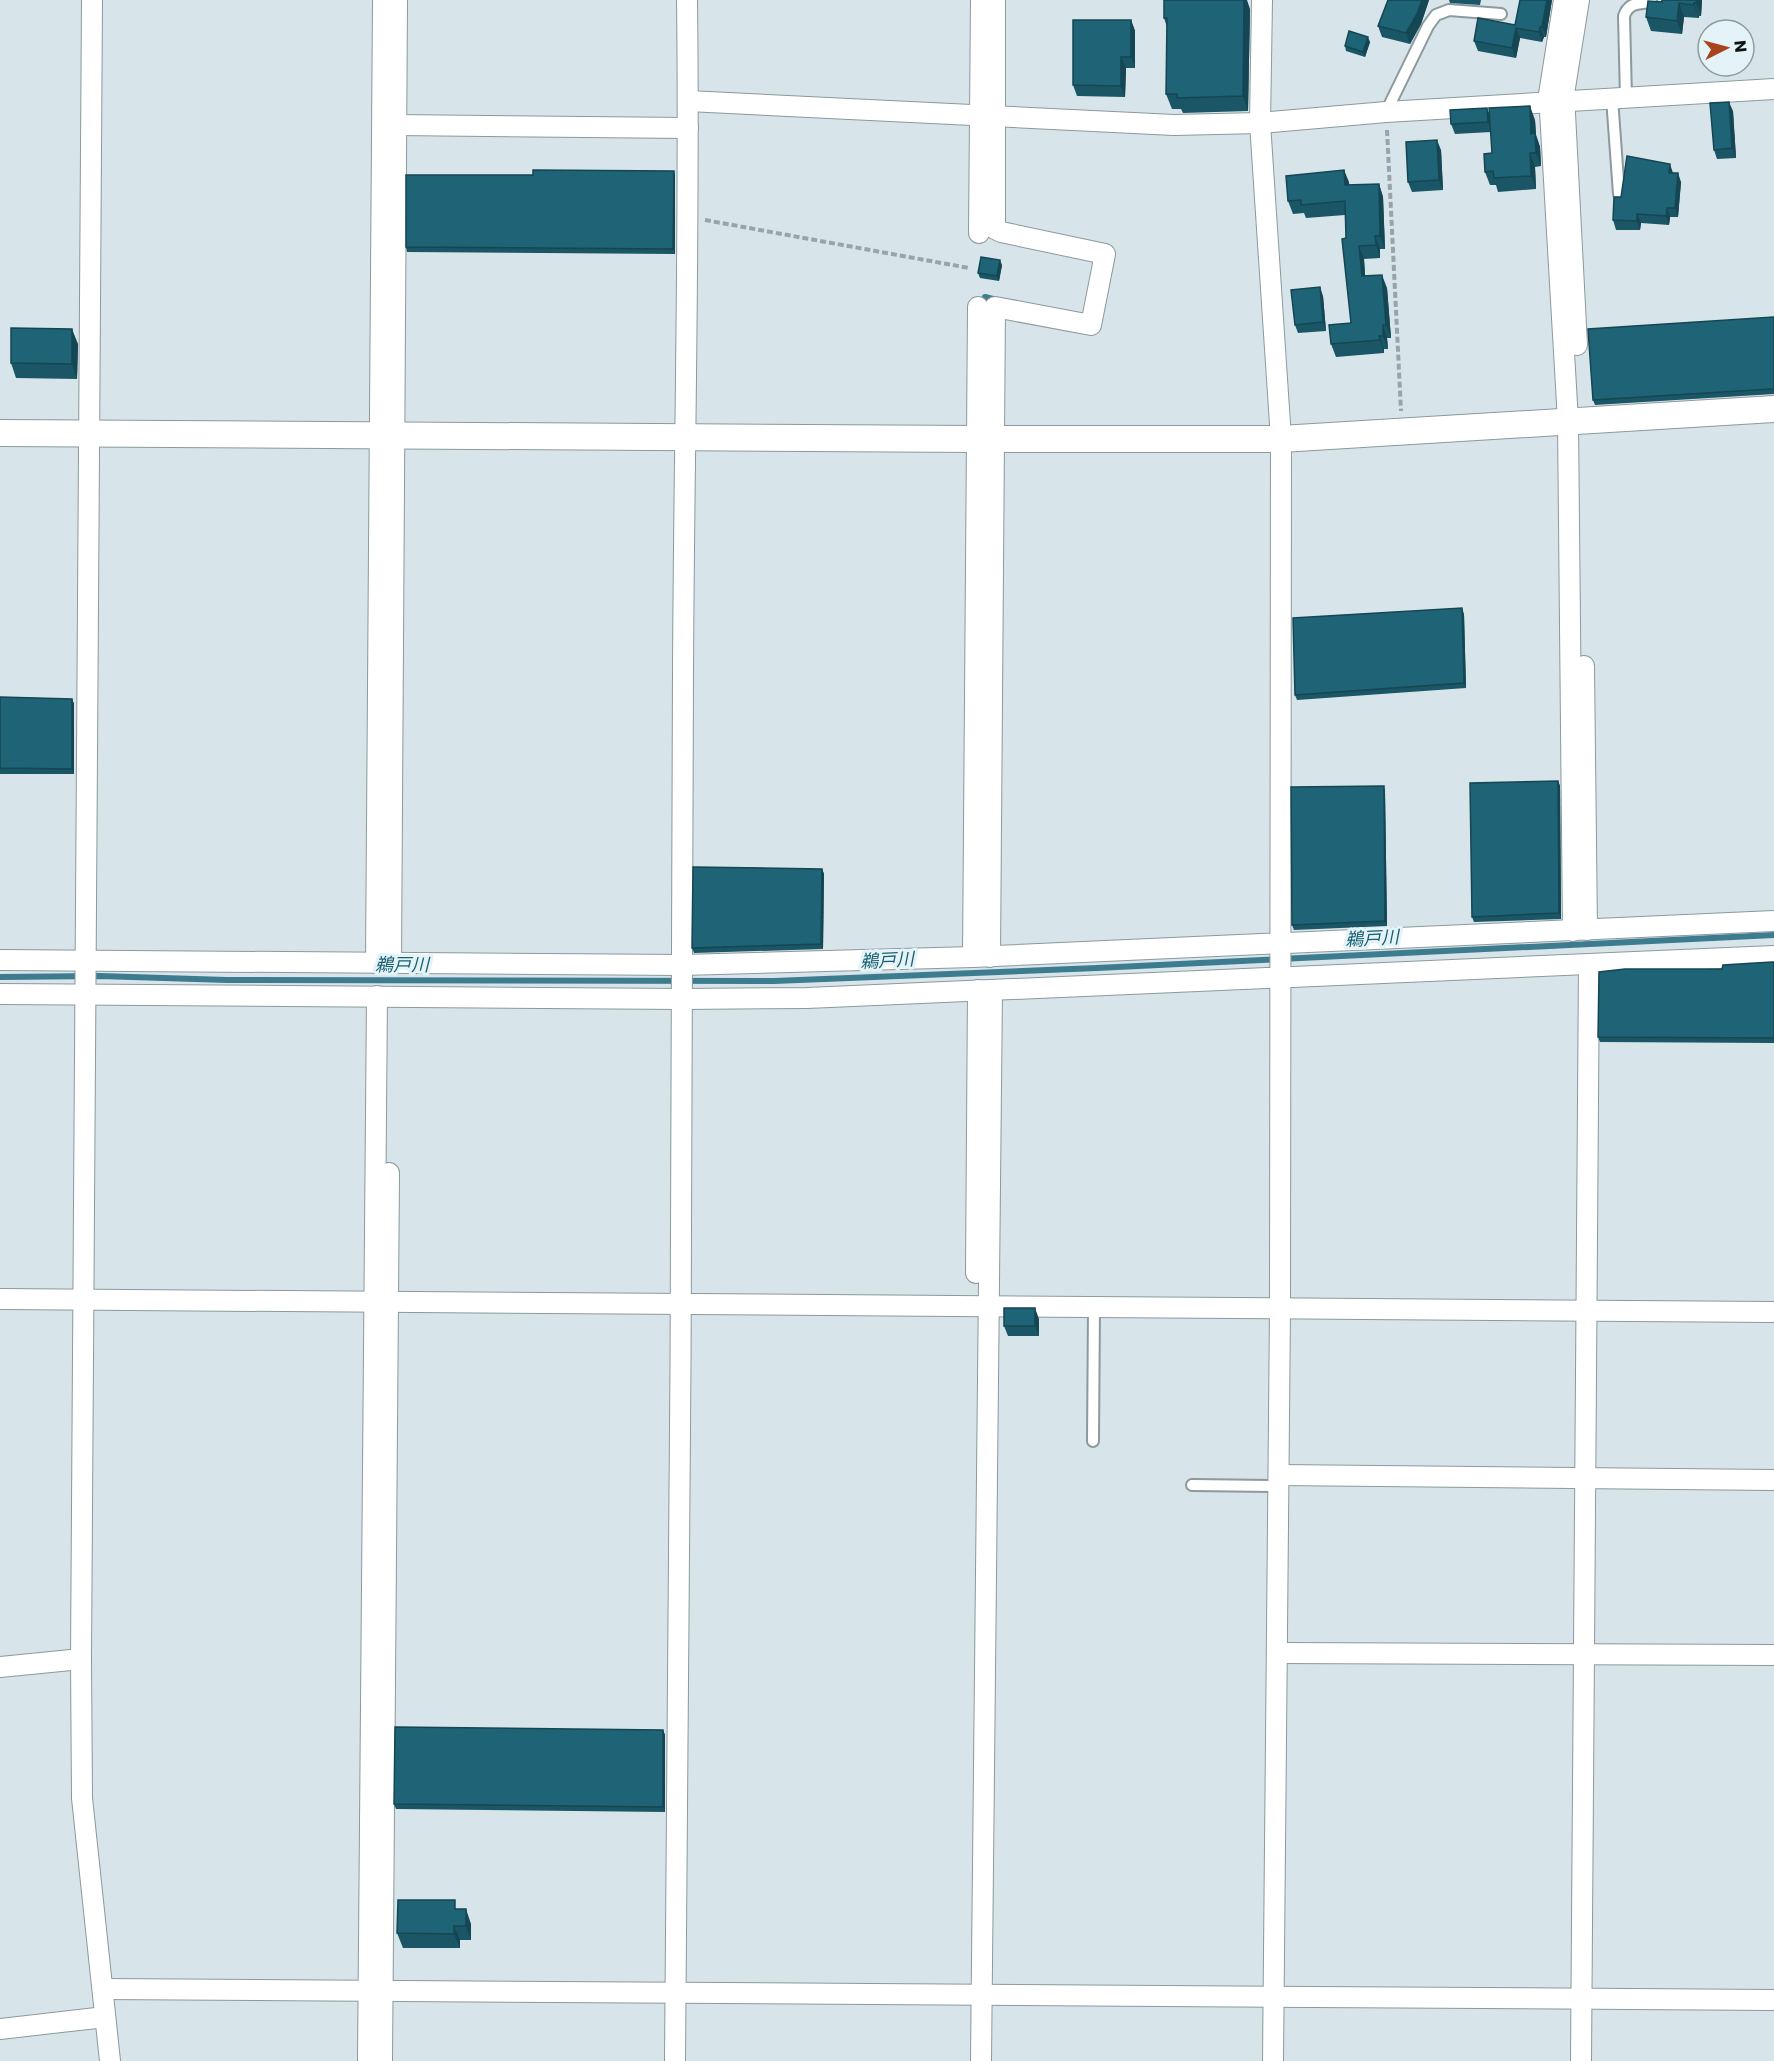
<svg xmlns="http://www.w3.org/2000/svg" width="1774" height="2061" font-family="Poppins,'Noto Sans JP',sans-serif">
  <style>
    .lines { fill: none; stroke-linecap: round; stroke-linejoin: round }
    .stream { stroke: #3d7c8e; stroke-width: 6 }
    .service-casing { stroke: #8c999d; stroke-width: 14 }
    .minor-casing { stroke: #8c999d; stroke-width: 22 }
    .tertiary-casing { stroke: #8c999d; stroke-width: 28 }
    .path { stroke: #99a4a8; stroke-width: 4; stroke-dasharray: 6 3; stroke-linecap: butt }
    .service { stroke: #fff; stroke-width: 10 }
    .minor { stroke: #fff; stroke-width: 20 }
    .tertiary { stroke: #fff; stroke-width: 26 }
    .wall { fill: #1a5665 }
    .shaded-wall { fill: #154653 }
    .building { fill: #1e6476; stroke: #154653; stroke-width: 1.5 }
    .labels { text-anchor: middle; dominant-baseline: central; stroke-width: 6; stroke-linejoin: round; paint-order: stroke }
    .water-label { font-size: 18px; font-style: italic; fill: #1a6072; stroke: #e4f3f7 }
  </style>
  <rect width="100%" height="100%" fill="#d7e5ea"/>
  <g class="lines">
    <g class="stream">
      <path d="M985,308V297L997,300"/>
      <path d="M0,977L100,976L227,980L774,981L1097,968L1774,935"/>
    </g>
    <g class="service-casing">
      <g id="service">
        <path d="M1612,98L1619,194"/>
        <path d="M1626,98L1624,16C1629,2 1638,4 1651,2"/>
        <path d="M1386,112L1428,26L1436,15L1449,10L1501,14"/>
        <path d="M1093,1441L1094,1307"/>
        <path d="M1192,1485L1278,1486"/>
      </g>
    </g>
    <g class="minor-casing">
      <g id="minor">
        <path d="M92,0L81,1659L82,1798L110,2061"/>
        <path d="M1262,0L1260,123L1281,439L1280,1308L1273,2061"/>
        <path d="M1564,0L1549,94L1568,421L1573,931"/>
        <path d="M688,101L1174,125L1260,123L1386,112L1774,89"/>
        <path d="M396,125L688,128"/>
        <path d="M979,233L981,0"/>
        <path d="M1577,345L1564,94L1579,0"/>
        <path d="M1584,666L1587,930"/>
        <path d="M973,957L978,307"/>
        <path d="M990,957L995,307L1091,325L1105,254L1001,232L995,229V0"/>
        <path d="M0,960L682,965L973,957L1774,921"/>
        <path d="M376,963L383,0"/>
        <path d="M391,963L397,0"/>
        <path d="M0,994L683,999L807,998L1774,956"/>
        <path d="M976,1273L978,990"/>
        <path d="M0,1299L1774,1312"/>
        <path d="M1279,1475L1774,1480"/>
        <path d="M1277,1653L1774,1655"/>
        <path d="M0,1667L81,1659"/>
        <path d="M103,1989L1774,2000"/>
        <path d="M0,2029L105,2017"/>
        <path d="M368,2061L377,996"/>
        <path d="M382,2061L389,1173"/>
        <path d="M675,2061C680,1598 682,1136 683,673C684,449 690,224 687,0"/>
        <path d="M981,2061L992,990"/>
        <path d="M1581,2061L1589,964"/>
      </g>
    </g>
    <g class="tertiary-casing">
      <path id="tertiary" d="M0,433L977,439H1281L1774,409"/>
    </g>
    <g class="path">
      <path d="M1387,130L1401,411"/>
      <path d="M705,220L969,268"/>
    </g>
    <use href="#service" class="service"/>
    <use href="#minor" class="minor"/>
    <use href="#tertiary" class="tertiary"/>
  </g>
  <g class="wall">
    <path d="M1388,0H1429L1421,24L1410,44L1382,37L1378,26Z"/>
    <path d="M1449,0H1481L1480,5L1450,3Z"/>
    <path d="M1552,0L1546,37H1544L1542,42L1520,38L1516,58L1478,51L1474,41L1515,25Z"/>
    <path d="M1662,0H1702L1701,16H1699V18L1684,17L1682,34L1651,31L1646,17L1662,2Z"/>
    <path d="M1250,9L1248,111L1183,113L1181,109H1172L1166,94L1167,27L1164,18Z"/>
    <path d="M1131,20L1135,31V68H1126L1125,97L1077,96L1073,85Z"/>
    <path d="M1370,42L1365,57L1346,51L1345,46Z"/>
    <path d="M1487,108L1489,115L1535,120L1536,135L1540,147L1541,166L1535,167L1536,189L1498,192L1496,185H1490L1485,172L1492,153L1491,132L1455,134L1451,124Z"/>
    <path d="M1733,111L1736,158L1717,159L1714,150Z"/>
    <path d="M1441,150L1443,190L1412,192L1408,182Z"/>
    <path d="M1344,170L1349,185L1379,184L1383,197L1385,249H1380V258L1364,259L1365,276L1387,288L1391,338H1387L1388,349H1384V353L1336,357L1331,344L1351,323L1345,215L1306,218L1304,213L1293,214L1288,201Z"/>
    <path d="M674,171L675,176V254L407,252L406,247L533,175Z"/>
    <path d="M1673,173L1681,182L1678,217H1670L1669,225L1641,223L1640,230H1616L1613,220L1621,197Z"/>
    <path d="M1002,265L999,281L980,278L978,273Z"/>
    <path d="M1323,296L1326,331L1298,333L1295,325Z"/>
    <path d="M1774,317V394L1595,405L1593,400Z"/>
    <path d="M78,344L77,379L16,378L11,363Z"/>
    <path d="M1464,614L1466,688L1297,700L1295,695Z"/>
    <path d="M0,697L72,699L74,704V774H0Z"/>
    <path d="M1558,781L1560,786L1561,919L1474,922L1472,917Z"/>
    <path d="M1385,791L1387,926L1294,930L1292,925Z"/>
    <path d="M822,869L824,874L823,949L694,953L692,948Z"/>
    <path d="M1774,962V1043L1600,1042L1598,1037L1722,969Z"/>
    <path d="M1039,1319V1336H1008L1004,1326Z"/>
    <path d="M663,1730L665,1735V1812L396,1809L394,1804Z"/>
    <path d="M458,1909L471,1924V1940H460V1948H403L397,1933Z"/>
  </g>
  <g class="shaded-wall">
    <path d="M1244,0H1247L1250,9L1248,111L1243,96Z"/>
    <path d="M1422,0H1429L1421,24L1410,44L1406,33Z"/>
    <path d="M1547,0H1552L1546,37L1542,27Z"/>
    <path d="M1697,0H1702L1701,16L1696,3Z"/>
    <path d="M1679,3L1684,17L1682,34L1677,21Z"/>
    <path d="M1694,3L1699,16V18L1694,5Z"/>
    <path d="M1131,20L1135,31V68L1131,57Z"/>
    <path d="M1540,27L1544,37L1542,42L1539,32Z"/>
    <path d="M1516,28L1520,38L1516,58L1512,48Z"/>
    <path d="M1368,37L1370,42L1365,57L1363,52Z"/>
    <path d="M1121,57L1126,68L1125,97L1121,86Z"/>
    <path d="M1729,102L1733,111L1736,158L1732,148Z"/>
    <path d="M1530,106L1535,120L1536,135L1540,147L1541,166L1536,153L1531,134Z"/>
    <path d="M1487,108L1491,118L1492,132L1488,122Z"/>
    <path d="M1437,140L1441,150L1443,190L1439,180Z"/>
    <path d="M1530,153L1535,167L1536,189L1531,176Z"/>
    <path d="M1670,164L1673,173H1669Z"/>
    <path d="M1344,170L1349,182L1350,198L1345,185Z"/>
    <path d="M674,171L675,176V254L673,249Z"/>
    <path d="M1678,173L1681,182L1678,217L1675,208Z"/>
    <path d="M1379,184L1383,197L1385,249L1380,236Z"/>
    <path d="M1667,208L1670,217L1669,225L1666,216Z"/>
    <path d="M1637,214L1641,223L1640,230L1637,221Z"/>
    <path d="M1375,236L1380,249V258L1376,245Z"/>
    <path d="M1359,246L1364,259L1366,289L1362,276Z"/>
    <path d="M1000,260L1002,265L999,281L997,276Z"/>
    <path d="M1382,275L1387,288L1391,338L1386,325Z"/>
    <path d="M1320,287L1323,296L1326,331L1323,322Z"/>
    <path d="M1383,325L1387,338L1388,349L1383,336Z"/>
    <path d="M72,329L78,344L77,379L72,364Z"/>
    <path d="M1379,336L1384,349V353L1380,340Z"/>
    <path d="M1462,608L1464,614L1466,688L1464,683Z"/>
    <path d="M72,699L74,704V774L72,769Z"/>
    <path d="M1558,781L1560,786L1561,919L1559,913Z"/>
    <path d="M1384,786L1385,791L1387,926L1385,921Z"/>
    <path d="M822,869L824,874L823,949L821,944Z"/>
    <path d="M1035,1308L1039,1319V1336L1035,1326Z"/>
    <path d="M663,1730L665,1735V1812L663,1807Z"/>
    <path d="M466,1909L471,1924V1940L466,1926Z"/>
    <path d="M454,1926L460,1940V1948L454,1934Z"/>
  </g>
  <g class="building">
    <path d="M1164,0H1244L1243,96L1177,98V94H1166L1167,18H1164Z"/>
    <path d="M1388,0H1422L1417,14L1406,33L1378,26Z"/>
    <path d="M1520,0H1547L1542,27H1540L1539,32L1516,28L1512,48L1474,41L1478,18L1515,25Z"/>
    <path d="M1662,0H1697L1696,3H1694V5L1679,3L1677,21L1646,17L1648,1L1662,2Z"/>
    <path d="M1073,20H1131V57H1121V86L1073,85Z"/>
    <path d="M1349,31L1368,37L1363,52L1345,46Z"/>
    <path d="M1729,102L1732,148L1714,150L1710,103Z"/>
    <path d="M1530,106L1531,134L1535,133L1536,153H1530L1531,176L1494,178L1493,171L1485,172L1484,154L1492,153L1489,108Z"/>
    <path d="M1487,108L1488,122L1451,124L1450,110Z"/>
    <path d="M1437,140L1439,180L1408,182L1406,142Z"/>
    <path d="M1627,156L1670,164L1669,173H1678L1675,208H1667L1666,216L1637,214V221L1613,220L1614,197H1621Z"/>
    <path d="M533,170L674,171L673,249L406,247V175H533Z"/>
    <path d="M1344,170L1345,185L1379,184L1380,236H1375L1376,245L1359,246L1362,276L1382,275L1386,325H1383V336H1379L1380,340L1331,344L1329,325L1351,323L1342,239L1346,238L1345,201L1301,205V200L1288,201L1286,176Z"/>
    <path d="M981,257L1000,260L997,276L978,273Z"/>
    <path d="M1320,287L1323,322L1295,325L1291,290Z"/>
    <path d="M1774,317V390L1771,389L1593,400L1588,329Z"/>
    <path d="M11,328L72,329V364L11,363Z"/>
    <path d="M1462,608L1464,683L1295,695L1293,618Z"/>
    <path d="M0,697L72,699V769L0,768Z"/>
    <path d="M1558,781L1559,913L1472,917L1470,783Z"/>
    <path d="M1384,786L1385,921L1292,925L1291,787Z"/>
    <path d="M693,867L822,869L821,944L692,948Z"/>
    <path d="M1772,962H1774V1038L1598,1037L1599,972L1625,969H1722L1723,965Z"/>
    <rect x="1004" y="1308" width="31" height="18"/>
    <path d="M395,1727L663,1730V1807L394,1804Z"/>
    <path d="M398,1900H455V1909H466V1926H454V1934L397,1933Z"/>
  </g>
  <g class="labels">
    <g class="water-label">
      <text transform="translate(1372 938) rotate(-3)">鵜戸川</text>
      <text transform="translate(887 960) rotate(-3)">鵜戸川</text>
      <text x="402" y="964">鵜戸川</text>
    </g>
  </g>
  <g transform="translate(1726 48) rotate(84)"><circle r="28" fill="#e4f3f7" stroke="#8f9a9d" stroke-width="1.5"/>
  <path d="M0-4.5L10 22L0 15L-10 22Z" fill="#aa431d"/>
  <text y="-9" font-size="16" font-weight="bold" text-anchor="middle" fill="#0f1415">N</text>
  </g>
</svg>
